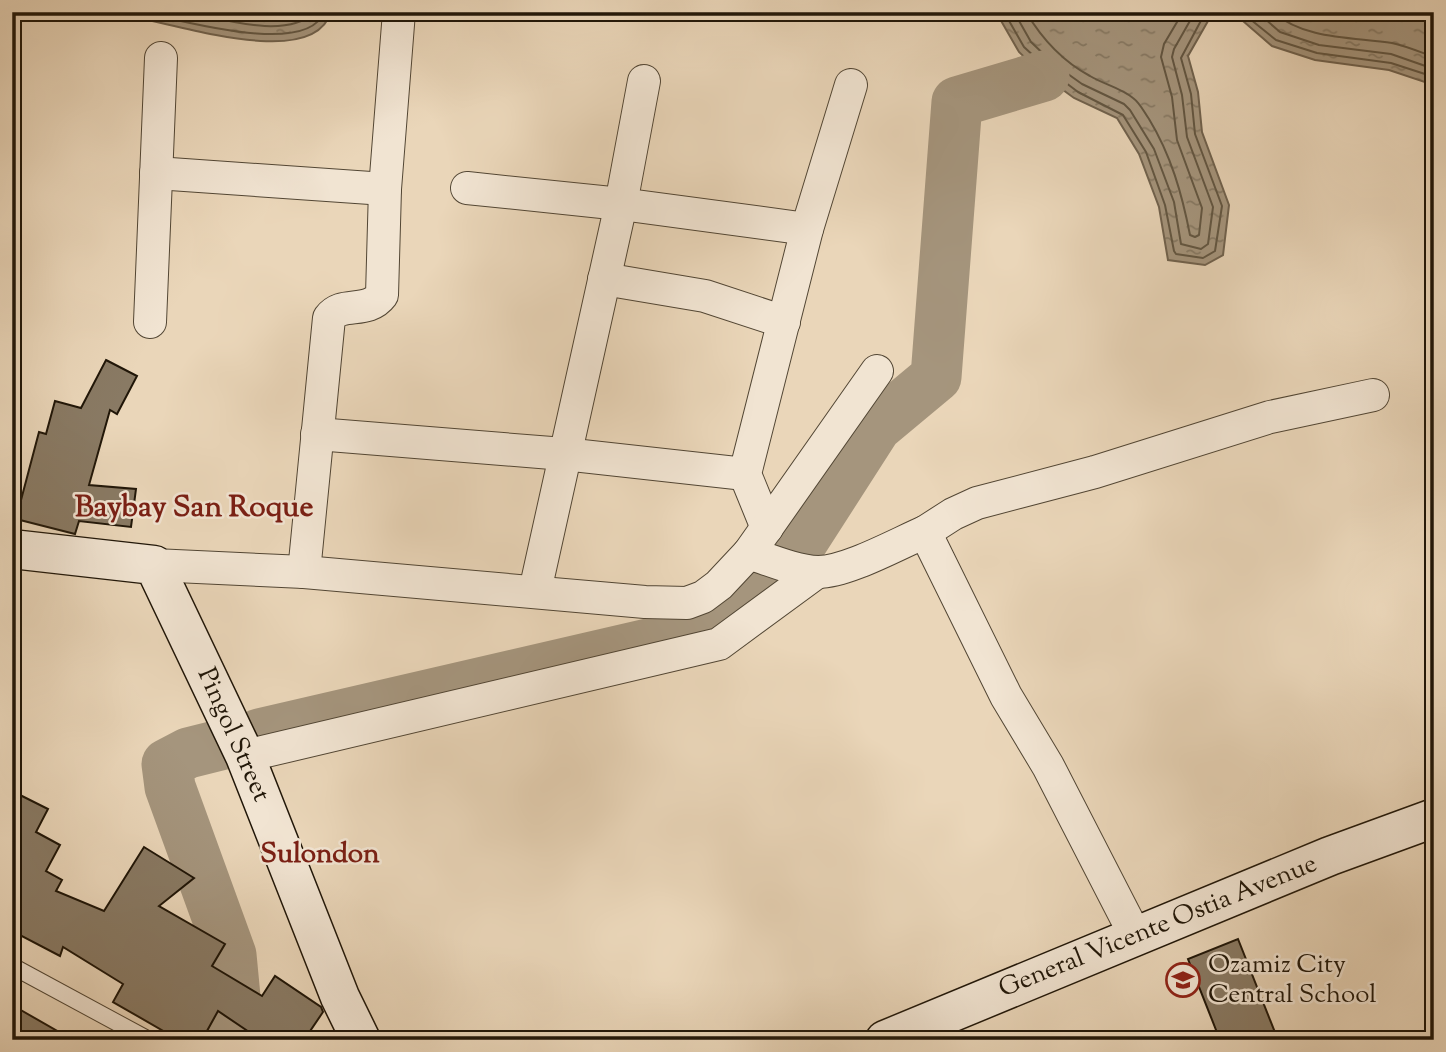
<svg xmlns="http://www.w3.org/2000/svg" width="1446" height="1052" font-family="'Sorts Mill Goudy',serif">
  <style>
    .water { fill: url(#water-ripples); stroke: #70624e; stroke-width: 2 }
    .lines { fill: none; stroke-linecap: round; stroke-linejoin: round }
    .shore { stroke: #625642; stroke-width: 2 }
    .river { stroke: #a5957d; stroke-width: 51 }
    .building { fill: #897a64; stroke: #201608; stroke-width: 2 }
    .lane-casing { stroke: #524634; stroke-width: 18 }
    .street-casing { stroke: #524634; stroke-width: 34 }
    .secondary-casing { stroke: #201608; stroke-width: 41 }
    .lane { stroke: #f1e4d2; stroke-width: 16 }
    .street { stroke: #f1e4d2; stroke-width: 32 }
    .secondary { stroke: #f1e4d2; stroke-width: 38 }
    .labels { text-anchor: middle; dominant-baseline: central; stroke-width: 5; stroke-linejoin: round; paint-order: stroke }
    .street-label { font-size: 26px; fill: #201608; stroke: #f1e4d2 }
    .poi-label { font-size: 26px; fill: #201608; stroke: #f1e4d2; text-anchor: start }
    .neighbourhood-label { font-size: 28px; font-weight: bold; fill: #7a1f14; stroke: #f1e4d2 }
    .quarter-label { font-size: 30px; font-weight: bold; fill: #7a1f14; stroke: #f1e4d2 }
  </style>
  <defs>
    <pattern id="water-ripples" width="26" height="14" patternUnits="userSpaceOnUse" patternTransform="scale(1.75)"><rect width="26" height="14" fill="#a5957d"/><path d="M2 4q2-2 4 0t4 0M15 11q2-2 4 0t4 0" fill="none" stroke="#867964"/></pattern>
  </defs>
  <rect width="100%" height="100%" fill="#ead6b9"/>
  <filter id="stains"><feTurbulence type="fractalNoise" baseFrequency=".00286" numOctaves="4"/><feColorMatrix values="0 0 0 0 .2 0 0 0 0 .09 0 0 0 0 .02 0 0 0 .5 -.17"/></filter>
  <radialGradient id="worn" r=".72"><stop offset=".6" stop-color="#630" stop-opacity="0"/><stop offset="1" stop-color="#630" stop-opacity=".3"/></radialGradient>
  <g class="water">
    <path d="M13,12H331C312,74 165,19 120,15C88,13 45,24 13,12Z"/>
    <path d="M996,12H1434V92L1425,82L1389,70L1315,60L1272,46L1243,21H1208L1188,56L1198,92L1202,132L1229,205L1223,255L1205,265L1168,260L1159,207L1139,154L1117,118L1074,98L1044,76L1019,52Z"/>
  </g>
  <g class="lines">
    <g class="shore">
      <path d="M141,12C177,19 307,58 324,12"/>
      <path d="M188,12C223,19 286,40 315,12"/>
      <path d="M1004,12L1024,47L1049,70L1078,92L1123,115L1146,152L1165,205L1174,251L1176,254L1203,258L1215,251L1222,206L1195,134L1191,94L1181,58L1204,15H1245L1276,40L1317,53L1391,63L1428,75L1434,81"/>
      <path d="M1014,12L1031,42L1054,64L1082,84L1124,104L1130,110L1154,149L1174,202L1181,244L1201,249L1208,244L1213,207L1187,137L1182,95L1172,57L1174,49L1195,12"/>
      <path d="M1026,12C1042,39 1062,61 1090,76C1103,84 1121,88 1133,98C1140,103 1144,112 1149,119C1171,155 1182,194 1190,235L1195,237L1199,235L1202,208L1177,140L1172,97L1161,57L1164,44L1183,12"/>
      <path d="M1257,12L1280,32L1319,45L1391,54L1434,69"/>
      <path d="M1273,12C1305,40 1352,37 1392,43C1406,46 1420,52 1434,57"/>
    </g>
    <g class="river">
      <path d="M797,550L876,427L936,377L957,102L1044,76"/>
      <path d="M259,734L652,643L736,613L754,599L771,580"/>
      <path d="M224,744L188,753L167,764L170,787L231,955L237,1018L231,1040"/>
    </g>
  </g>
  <g class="building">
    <path d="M106,360L137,376L117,414L110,410L89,485L136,489L131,527L79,521L75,534L16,519L39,432L46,434L55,401L81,408Z"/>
    <path d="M12,791L48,809L36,832L60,845L46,871L62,880L56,891L104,911L144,847L194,878L159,906L225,944L212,966L262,996L275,976L321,1007L323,1012L304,1040H261L218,1011L202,1040H179L113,1002L123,984L63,947L60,956L12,931Z"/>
    <path d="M1238,939L1278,1040H1220L1188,959Z"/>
    <path d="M12,1005L73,1040H12Z"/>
  </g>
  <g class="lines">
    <g class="lane-casing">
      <path id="lane" d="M12,966L149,1040"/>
    </g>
    <g class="street-casing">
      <g id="street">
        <path d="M156,173L385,189"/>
        <path d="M467,188L621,204L807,229"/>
        <path d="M604,279L705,296L784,322"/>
        <path d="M150,322L161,58"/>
        <path d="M317,434L564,454L745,474"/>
        <path d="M767,528L745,474L807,229L851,85"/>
        <path d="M925,532L953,514L977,503L1095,472L1270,417L1373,395"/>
        <path d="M749,553C770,560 795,571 818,572C847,572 897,544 925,532L1006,696L1048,766L1136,937"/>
        <path d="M154,565L304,572L645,602L687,603L703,597L719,585L749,553L877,371"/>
        <path d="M304,572L329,318C342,300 367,315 382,295L385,189L399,12"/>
        <path d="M535,591L621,204L644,81"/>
        <path d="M245,756L719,644L817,572"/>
      </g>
    </g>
    <g class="secondary-casing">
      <g id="secondary">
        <path d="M12,549L154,565L245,756L340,997L361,1040"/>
        <path d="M885,1040L1330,856L1434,818"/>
      </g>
    </g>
    <use href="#lane" class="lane"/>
    <use href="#street" class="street"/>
    <use href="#secondary" class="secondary"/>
  </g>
  <defs>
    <g id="school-ring" transform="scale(1.75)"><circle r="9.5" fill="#f1e4d2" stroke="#8f2418" stroke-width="1.5"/><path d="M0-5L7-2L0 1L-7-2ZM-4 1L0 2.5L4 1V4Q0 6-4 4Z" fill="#8f2418"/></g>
  </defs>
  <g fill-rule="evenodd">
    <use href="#school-ring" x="1183" y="980"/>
  </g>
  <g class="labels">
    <g class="street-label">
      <text transform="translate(233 735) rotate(66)">Pingol Street</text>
      <text transform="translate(1158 927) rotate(-22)">General Vicente Ostia Avenue</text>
    </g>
    <g class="poi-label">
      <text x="1208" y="965">Ozamiz City<tspan x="1208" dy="30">Central School</tspan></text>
    </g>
    <g class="neighbourhood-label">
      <text x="320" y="855">Sulondon</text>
    </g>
    <g class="quarter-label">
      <text x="194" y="508">Baybay San Roque</text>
    </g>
  </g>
  <rect width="1446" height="1052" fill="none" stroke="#ead6b9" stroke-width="42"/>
  <rect x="14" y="14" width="1418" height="1024" fill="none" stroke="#201608" stroke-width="3.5"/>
  <rect x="21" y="21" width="1404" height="1010" fill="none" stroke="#201608" stroke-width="2"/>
  <rect width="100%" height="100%" filter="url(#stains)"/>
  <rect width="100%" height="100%" fill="url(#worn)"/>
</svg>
